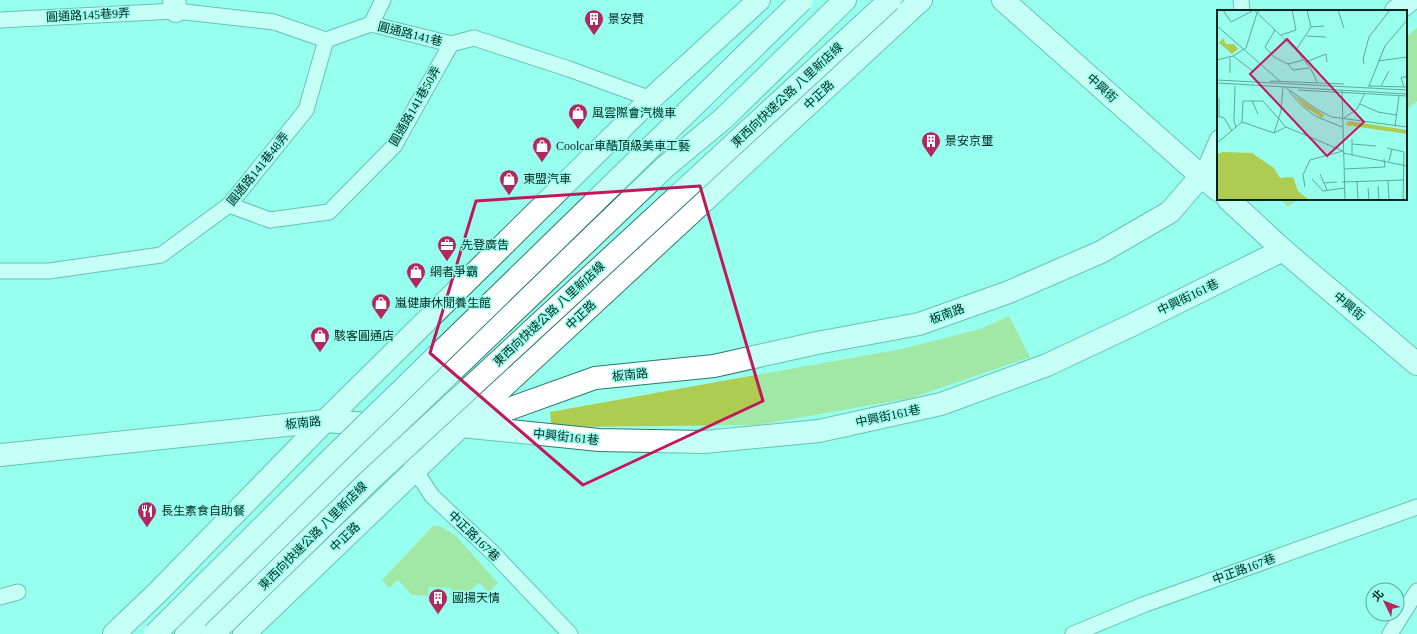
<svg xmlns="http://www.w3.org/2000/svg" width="1417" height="634" font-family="'Times New Roman','Noto Sans TC',serif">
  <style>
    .green { fill: #aecc50 }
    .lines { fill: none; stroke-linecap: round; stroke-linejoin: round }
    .lane-casing { stroke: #287a6e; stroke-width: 17 }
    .street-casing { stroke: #287a6e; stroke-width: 24 }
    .secondary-casing { stroke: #287a6e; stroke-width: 24 }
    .lane { stroke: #fff; stroke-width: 15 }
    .street { stroke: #fff; stroke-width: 22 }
    .secondary { stroke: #fff; stroke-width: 22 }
    .highway-bridge-casing { stroke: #287a6e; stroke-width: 24; stroke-linecap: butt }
    .highway-bridge { stroke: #fff; stroke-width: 22 }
    .marked { fill: none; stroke: #c2185b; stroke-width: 3; stroke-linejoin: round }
    .labels { text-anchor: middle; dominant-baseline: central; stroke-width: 3; stroke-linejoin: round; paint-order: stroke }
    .street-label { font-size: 12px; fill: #032521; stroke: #98ffed }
    .poi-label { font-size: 12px; fill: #032521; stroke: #98ffed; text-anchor: start }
    .inset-road { fill: none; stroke: #5ca89b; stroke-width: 1 }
    .view { fill: #c2185b; fill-opacity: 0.15; stroke: #c2185b; stroke-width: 2 }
    .inset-edge { fill: none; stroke: #032521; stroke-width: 2 }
  </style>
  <rect width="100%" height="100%" fill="#98ffed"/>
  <g class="green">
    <path d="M1417,28V101L1406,110V37Z"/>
    <path d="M1280,199H1298L1288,207Z"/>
    <path d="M1009,316L1030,357L911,398L758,425L557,427L551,424L550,412L901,349L980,329Z"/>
    <path d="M433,526L442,527L456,536L498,583L489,592L479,583L465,595H450L451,588L429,587L428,596L412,595L398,580L389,588L382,580Z"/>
  </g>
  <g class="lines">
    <g class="lane-casing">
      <g id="lane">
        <path d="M1241,0L1242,11"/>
        <path d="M0,20L176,11L274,22L326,40L371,24L451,44L474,38L569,69L651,99"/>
        <path d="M371,24L383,0"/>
        <path d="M1204,170L1218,138"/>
        <path d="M229,205L270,220L329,212L394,146L451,44"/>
        <path d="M0,271H49L161,255L229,205L306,110L326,40"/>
        <path d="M402,440L415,470L432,496L492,552L570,634"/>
        <path d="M0,597L18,592"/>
        <path d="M1073,634L1143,605L1417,507"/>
        <path d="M1390,634L1417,591"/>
      </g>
    </g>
    <g class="street-casing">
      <g id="street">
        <path d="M174,0L176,11"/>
        <path d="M1003,0L1201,176"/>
        <path d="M1396,11L1410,0"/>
        <path d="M467,424L595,378L714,366L817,343L919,324L1009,292L1101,252L1170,212L1201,176L1218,160"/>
        <path d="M461,426L599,440L704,442L819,431L941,404L1047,365L1132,325L1283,250"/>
      </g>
    </g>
    <g class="secondary-casing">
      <g id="secondary">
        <path d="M1201,176L1218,190"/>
        <path d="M1228,199L1283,250L1417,364"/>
        <path d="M0,455L325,421L382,425"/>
        <path d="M114,634L158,592L325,421L651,99L759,0"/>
        <path d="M186,634L334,484L665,167L724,118L845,0"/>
        <path d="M244,634L461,426L921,0"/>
      </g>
    </g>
    <use href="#lane" class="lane"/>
    <use href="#street" class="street"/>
    <use href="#secondary" class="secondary"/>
    <g class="highway-bridge-casing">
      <g id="highway-bridge">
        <path d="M155,634L333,457L802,0"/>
        <path d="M213,634L371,479L890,0"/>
      </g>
    </g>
    <use href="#highway-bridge" class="highway-bridge"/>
  </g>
  <path d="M0 0H1417V634H0ZM700,186L763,401L583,485L430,353L476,201Z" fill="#98ffed" fill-opacity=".55" fill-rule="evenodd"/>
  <path class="marked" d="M700,186L763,401L583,485L430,353L476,201Z"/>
  <defs>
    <g id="building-pin" transform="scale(1)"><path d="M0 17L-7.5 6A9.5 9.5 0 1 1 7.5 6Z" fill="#b32760" stroke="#98ffed"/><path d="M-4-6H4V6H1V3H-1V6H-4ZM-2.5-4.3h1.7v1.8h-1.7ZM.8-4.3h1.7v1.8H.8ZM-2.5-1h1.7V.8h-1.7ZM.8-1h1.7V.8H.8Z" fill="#fff"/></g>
    <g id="shop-pin" transform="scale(1)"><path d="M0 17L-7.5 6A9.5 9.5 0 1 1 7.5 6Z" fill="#b32760" stroke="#98ffed"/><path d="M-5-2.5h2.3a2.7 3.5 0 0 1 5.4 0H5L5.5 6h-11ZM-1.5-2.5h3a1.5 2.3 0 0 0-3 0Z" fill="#fff"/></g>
    <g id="office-pin" transform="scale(1)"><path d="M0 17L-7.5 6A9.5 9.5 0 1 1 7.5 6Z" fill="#b32760" stroke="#98ffed"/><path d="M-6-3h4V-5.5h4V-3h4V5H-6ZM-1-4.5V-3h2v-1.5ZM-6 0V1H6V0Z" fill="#fff"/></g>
    <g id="restaurant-pin" transform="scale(1)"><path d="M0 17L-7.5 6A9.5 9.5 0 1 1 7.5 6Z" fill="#b32760" stroke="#98ffed"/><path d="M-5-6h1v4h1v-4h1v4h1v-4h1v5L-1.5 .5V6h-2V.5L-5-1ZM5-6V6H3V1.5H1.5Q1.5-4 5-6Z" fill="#fff"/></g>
  </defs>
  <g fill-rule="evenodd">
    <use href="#building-pin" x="594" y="19"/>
    <use href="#shop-pin" x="578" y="113"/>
    <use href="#building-pin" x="931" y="141"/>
    <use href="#shop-pin" x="542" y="146"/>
    <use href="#shop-pin" x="509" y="179"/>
    <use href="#office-pin" x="447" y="245"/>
    <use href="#shop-pin" x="416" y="272"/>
    <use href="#shop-pin" x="381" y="303"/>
    <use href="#shop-pin" x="320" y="336"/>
    <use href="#restaurant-pin" x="147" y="511"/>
    <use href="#building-pin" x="438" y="598"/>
  </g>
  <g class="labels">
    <g class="street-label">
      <text transform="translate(88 15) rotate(-3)">圓通路145巷9弄</text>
      <text transform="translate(410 34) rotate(14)">圓通路141巷</text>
      <text transform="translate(1102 88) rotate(42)">中興街</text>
      <text transform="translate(787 95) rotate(-43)">東西向快速公路 八里新店線</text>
      <text transform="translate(819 95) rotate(-43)">中正路</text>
      <text transform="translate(415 106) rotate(-60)">圓通路141巷50弄</text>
      <text transform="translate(258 169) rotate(-51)">圓通路141巷48弄</text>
      <text transform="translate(1188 297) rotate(-26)">中興街161巷</text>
      <text transform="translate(1349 306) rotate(40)">中興街</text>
      <text transform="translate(549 314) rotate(-43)">東西向快速公路 八里新店線</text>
      <text transform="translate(947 314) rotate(-20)">板南路</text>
      <text transform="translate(581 315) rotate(-43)">中正路</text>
      <text transform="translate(630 375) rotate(-6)">板南路</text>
      <text transform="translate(888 416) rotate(-12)">中興街161巷</text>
      <text transform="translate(303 423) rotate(-6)">板南路</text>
      <text transform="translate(566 437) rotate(6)">中興街161巷</text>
      <text transform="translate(313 536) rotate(-45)">東西向快速公路 八里新店線</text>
      <text transform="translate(474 536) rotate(44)">中正路167巷</text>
      <text transform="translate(345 537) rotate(-44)">中正路</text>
      <text transform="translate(1244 569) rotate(-20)">中正路167巷</text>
    </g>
    <g class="poi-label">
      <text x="608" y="19">景安贊</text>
      <text x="592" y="113">風雲際會汽機車</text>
      <text x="945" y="141">景安京璽</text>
      <text x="556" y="146">Coolcar車酷頂級美車工藝</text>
      <text x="523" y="179">東盟汽車</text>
      <text x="461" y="245">先登廣告</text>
      <text x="430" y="272">網者爭霸</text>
      <text x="395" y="303">嵐健康休閒養生館</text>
      <text x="334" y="336">駭客圓通店</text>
      <text x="161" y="511">長生素食自助餐</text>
      <text x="452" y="598">國揚天情</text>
    </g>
  </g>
  <g transform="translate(1217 10)">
    <rect width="190" height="190" fill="#98ffed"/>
    <path d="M6,28L9,34H17L21,39L15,44L2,33ZM76,84L107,105L105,108L87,96ZM132,111L190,120V124L128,115ZM6,142L35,143L57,158L63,168L76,167L81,181L92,190H0V144Z" fill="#aecc50"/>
    <path class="inset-road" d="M6,0L14,12L37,0M37,0L79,40L94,59L100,72M121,0L127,18M0,16L64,72M94,17L107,16M58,20L48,37L57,47L71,54L86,50M64,25L79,20L75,0M90,26L109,27M79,40L94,17L90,0M16,46L37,62M190,47V32M13,48V63M0,50L16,46L29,38L40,3L44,0M161,51L190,47M89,52L109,44L110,52M71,54L76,60L92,58M147,54L146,49L152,27L173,0M0,70L190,80M53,71L127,74M0,73L190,84M18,76L17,111L19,117M151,76L190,77M152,76L168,36L190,10M164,76L172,61M68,77L101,100L115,107L190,117M187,77L184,68L190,66M81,80L190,86M125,80L128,190M72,81L83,94L98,106L125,117M35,91L41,104M143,94L161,102L179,105M0,106L7,108L15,121M2,106V88M127,108L140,99L148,83M25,112L26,91H46L69,117L126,141M178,116L182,86M57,123L64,101L66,77M0,133L25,112L57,123L69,117M135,134L159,136M170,138L187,142L186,190M126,143L190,156M135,145V129M172,151L175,139M127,159L168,157L167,149M103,164L110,180M95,169L106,181L128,178M171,171L172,190M125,172L186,170M140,172L141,190M107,173L120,172M161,176L162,190M88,177L86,165L93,150L126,141M151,178L152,190"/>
    <path class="view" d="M70,29L147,112L110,146L33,64Z"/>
    <rect width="190" height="190" class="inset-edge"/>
  </g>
  <g transform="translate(1385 602) rotate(313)"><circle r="19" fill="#98ffed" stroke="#5ca89b"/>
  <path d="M0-3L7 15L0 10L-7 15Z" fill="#b32760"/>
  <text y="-6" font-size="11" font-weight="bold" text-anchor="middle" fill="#032521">北</text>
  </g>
</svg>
